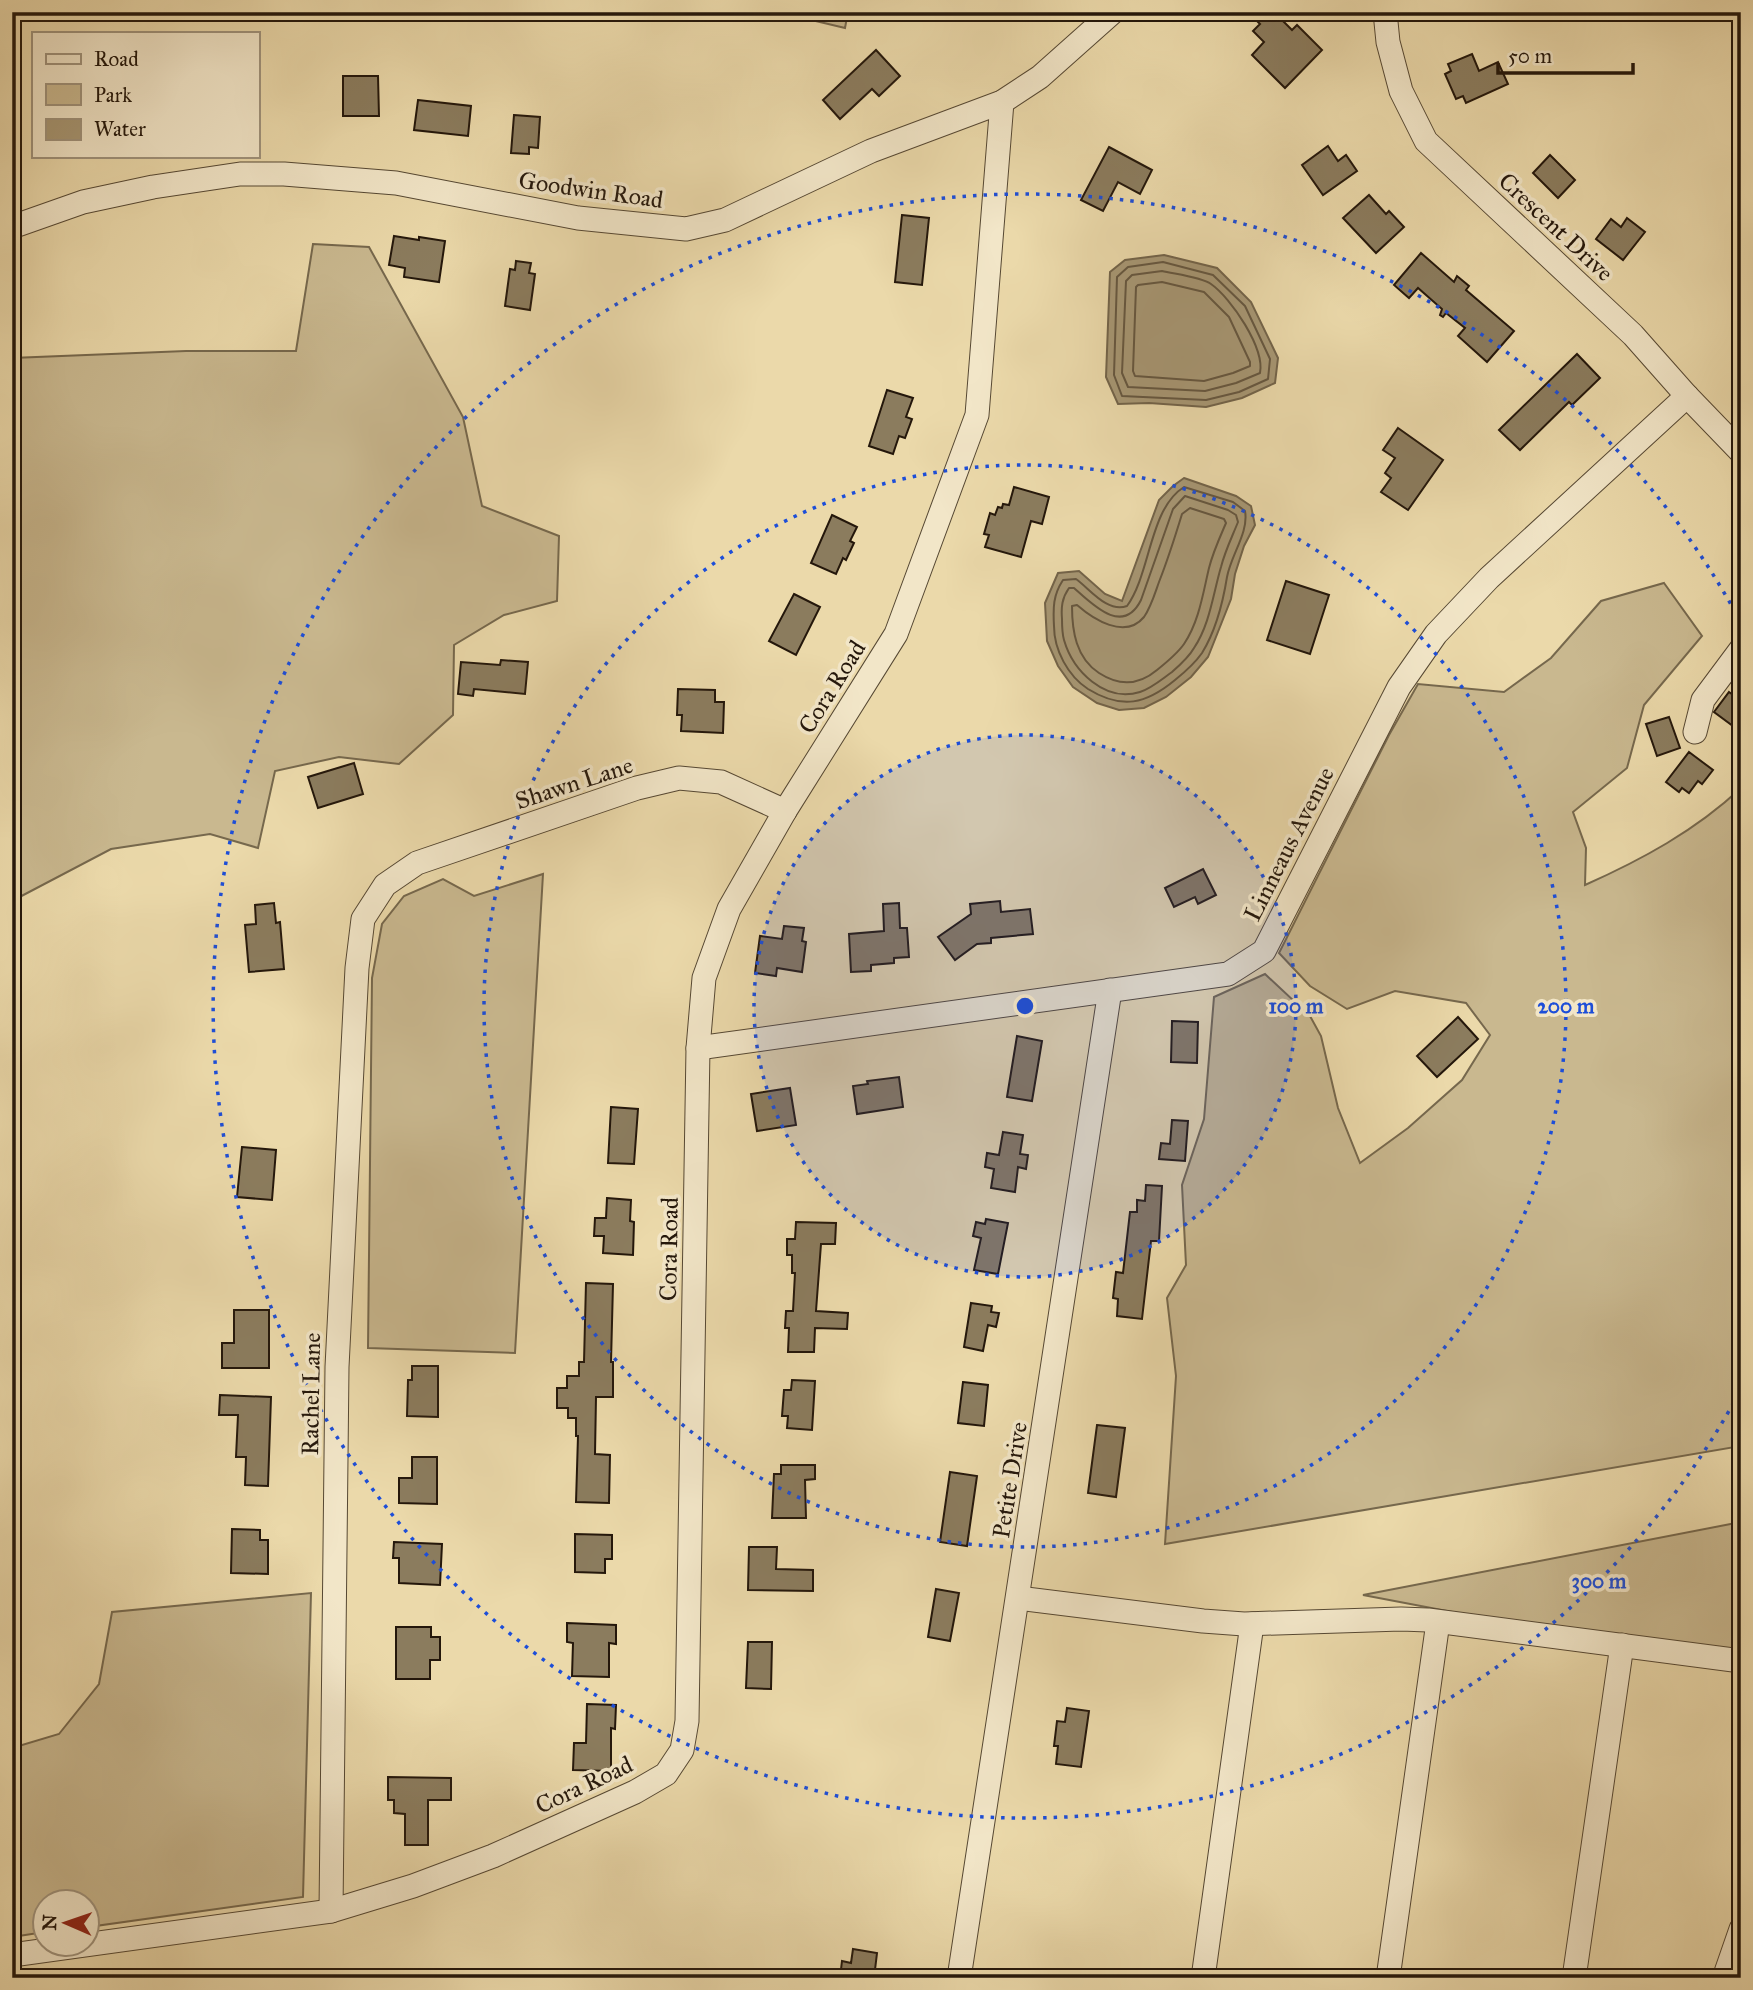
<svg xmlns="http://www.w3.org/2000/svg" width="1753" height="1990" font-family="'IM FELL Great Primer',serif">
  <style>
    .green { fill: #c9b88f; stroke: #76684d; stroke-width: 2 }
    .water { fill: #a79774; stroke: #73644a; stroke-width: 2 }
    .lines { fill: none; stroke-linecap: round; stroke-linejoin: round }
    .shore { stroke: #665740; stroke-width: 2 }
    .building { fill: #8b7c5e; stroke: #24170b; stroke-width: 2 }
    .minor-casing { stroke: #564833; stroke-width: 25 }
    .minor { stroke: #f2e6c8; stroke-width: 23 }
    .ring { fill: none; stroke: #1d4ed8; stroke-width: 3.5; stroke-dasharray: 3.5 7 }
    .labels { text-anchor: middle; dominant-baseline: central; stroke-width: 7; stroke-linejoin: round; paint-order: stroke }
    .street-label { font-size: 24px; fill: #24170b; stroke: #f2e6c8 }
    .centre { fill: #1d4ed8; stroke: #f2e6c8; stroke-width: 3.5 }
    .ring-label { font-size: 21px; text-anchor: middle; font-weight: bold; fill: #1d4ed8; stroke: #f2e6c8; stroke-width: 7; stroke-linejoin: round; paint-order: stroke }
  </style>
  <rect width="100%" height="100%" fill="#ebd9aa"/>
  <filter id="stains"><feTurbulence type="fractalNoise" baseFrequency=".00286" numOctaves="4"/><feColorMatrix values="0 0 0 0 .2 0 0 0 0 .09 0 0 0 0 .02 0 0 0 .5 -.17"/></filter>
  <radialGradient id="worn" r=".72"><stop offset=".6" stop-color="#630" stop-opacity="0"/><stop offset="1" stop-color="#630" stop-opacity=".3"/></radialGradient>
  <g class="green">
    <path d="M778,12H848L845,28Z"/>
    <path d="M313,244L369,247L463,417L482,506L559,536L557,601L504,615L454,645L453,715L399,764L339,757L275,771L258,848L210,834L111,849L12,901V358L186,351H296Z"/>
    <path d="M1664,583L1702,636L1644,705L1627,768L1573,812L1586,848L1585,885C1641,860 1695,831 1741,788V1346L1733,1354L1741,1383V1446L1165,1544L1176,1376L1167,1298L1186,1265L1182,1185L1204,1119L1214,997L1265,974L1310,1016L1321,1036L1338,1108L1360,1163L1408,1128L1462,1080L1490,1035L1466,1003L1395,991L1347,1009L1310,986L1279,953L1389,735L1418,684L1504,692L1551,658L1601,601Z"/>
    <path d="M543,874L515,1353L368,1348L372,978L382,924L404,896L443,879L474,896Z"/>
    <path d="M1741,1522V1667L1363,1595Z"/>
    <path d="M311,1593L303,1897L88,1927V1902H46L45,1932L12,1937V1748L59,1734L99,1684L112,1612Z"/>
  </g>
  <g class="water">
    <path d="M1164,255L1217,268L1251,302L1278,358L1275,383L1242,398L1206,407L1149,403L1118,404L1106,377L1110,272L1125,260Z"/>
    <path d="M1184,478L1236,496L1251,506L1255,525L1244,546L1235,574L1231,599L1208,657L1191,677L1166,697L1144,708L1119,710L1097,703L1073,687L1058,666L1047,641L1045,603L1058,573L1079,571L1105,594L1122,601L1159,500L1173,486Z"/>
  </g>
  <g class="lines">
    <g class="shore">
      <path d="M1163,262L1213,275L1245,306L1270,359L1268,379L1239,392L1206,400L1122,396L1114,375L1117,277L1128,267Z"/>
      <path d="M1162,271C1174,274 1201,277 1211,284C1231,298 1265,348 1260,373L1236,383L1205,391L1128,387L1122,373L1126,281L1132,275Z"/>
      <path d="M1162,282L1204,292L1229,317L1250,362V366L1233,373L1204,381L1135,376L1133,371L1136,287L1138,285Z"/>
      <path d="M1184,487L1233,502L1245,511C1249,532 1231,555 1227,577C1223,602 1215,632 1202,653C1195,663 1185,672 1175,680C1146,704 1122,710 1088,689C1068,676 1054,650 1054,626C1053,608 1053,595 1063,580L1076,579C1090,589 1107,613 1127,606C1151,573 1149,509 1184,487Z"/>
      <path d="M1185,496L1228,510L1236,515L1238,522C1232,537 1225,551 1221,567C1213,594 1210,624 1194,648C1189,657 1180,665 1172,672C1162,679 1152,688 1140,692C1105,703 1073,671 1064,640C1062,633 1062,626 1062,619C1061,607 1062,598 1069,588H1074C1093,605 1123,636 1141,600L1173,509Z"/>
      <path d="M1190,508L1224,519L1226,523C1220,537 1213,552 1209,568C1203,593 1199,622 1184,644C1177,654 1167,662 1157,670C1138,686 1119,686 1099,673C1076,658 1072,631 1072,606L1077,605C1093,619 1125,640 1144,617C1151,607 1155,593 1159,582C1168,559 1175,537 1182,514Z"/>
    </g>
  </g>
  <g class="building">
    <path d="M1248,12H1274L1292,30L1297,25L1322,50L1285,88L1252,55L1264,42L1253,31L1260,24Z"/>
    <path d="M876,50L900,76L879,96L872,89L840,119L823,100Z"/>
    <path d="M1472,54L1479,71L1498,62L1508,84L1466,103L1463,96L1456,99L1445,74L1451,71L1448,64Z"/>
    <path d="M343,76H378L379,116H343Z"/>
    <path d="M418,100L471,106L468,136L414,130Z"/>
    <path d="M514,115L540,117L538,148L529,147V154L511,153Z"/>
    <path d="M1328,146L1338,161L1346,155L1357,171L1323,195L1302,165Z"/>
    <path d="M1109,147L1152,170L1140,194L1118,182L1103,211L1081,200Z"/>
    <path d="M1550,155L1575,180L1558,198L1533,173Z"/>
    <path d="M1369,195L1386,214L1389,211L1404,227L1376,253L1343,218Z"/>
    <path d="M902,215L929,218L922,285L895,282Z"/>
    <path d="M1627,218L1645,232L1623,260L1596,239L1611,219L1621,227Z"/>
    <path d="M394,236L419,240V237L445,241L439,282L404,277L405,268L389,265Z"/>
    <path d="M1421,253L1454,282L1457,276L1469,286L1466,290L1514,331L1487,362L1458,336L1465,328L1446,313L1443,317L1440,315L1442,309L1418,288L1409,298L1394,285Z"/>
    <path d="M516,261L531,263L529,273L535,274L530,310L505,306L510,269L515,270Z"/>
    <path d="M1577,354L1600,378L1572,405L1569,402L1520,450L1499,430Z"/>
    <path d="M887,390L913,398L906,417L912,419L905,438L899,436L893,454L869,446Z"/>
    <path d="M1398,428L1443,460L1408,510L1381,492L1391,478L1385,473L1395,458L1383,450Z"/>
    <path d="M1014,487L1049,497L1042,524L1031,521L1021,557L985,547L989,535L984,534L990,513L995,515L998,507L1002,508L1003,504L1009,505Z"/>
    <path d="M832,515L857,527L850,541L854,543L846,560L843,558L836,574L811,563Z"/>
    <path d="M1286,581L1329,595L1310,654L1267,640Z"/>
    <path d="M794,594L820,607L796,655L769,641Z"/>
    <path d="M501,660L528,662L525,694L474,689L473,696L458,694L461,662L500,665Z"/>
    <path d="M678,689L715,690V702H724L723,733L681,731L682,715H677Z"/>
    <path d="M1729,692L1741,701V732L1714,712Z"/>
    <path d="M1669,717L1680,748L1657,756L1646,724Z"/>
    <path d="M1689,752L1713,770L1702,784L1698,781L1689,793L1682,788L1679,792L1666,782Z"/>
    <path d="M354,763L363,794L318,808L308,777Z"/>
    <path d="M1203,869L1216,895L1198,904L1195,897L1174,907L1165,888Z"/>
    <path d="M1000,901L1001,912L1030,909L1033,934L991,938V943L977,944L955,960L938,937L971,914L970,904Z"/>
    <path d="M274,903L276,923L280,922L284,969L249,972L245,925L256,924L255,905Z"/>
    <path d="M899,903L900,928H907L909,957L894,958V963L871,965V971L851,972L849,934L884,931L883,904Z"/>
    <path d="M784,926L804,928L802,941L806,942L802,972L777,968L776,976L755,973L760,936L782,939Z"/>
    <path d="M1458,1017L1478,1039L1437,1077L1417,1056Z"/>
    <path d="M1172,1021L1198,1022L1197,1063L1171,1062Z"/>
    <path d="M1017,1036L1042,1041L1032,1101L1007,1097Z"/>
    <path d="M899,1077L903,1107L857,1114L853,1086L868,1084L867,1081Z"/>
    <path d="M790,1088L796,1125L757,1131L751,1094Z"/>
    <path d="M611,1107L638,1109L634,1164L608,1163Z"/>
    <path d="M1172,1120L1188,1121L1185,1161L1159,1159L1161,1143L1170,1144Z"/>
    <path d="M1003,1132L1023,1135L1020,1154L1028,1155L1026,1169L1018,1167L1015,1192L991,1188L994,1169L985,1167L987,1153L999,1155Z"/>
    <path d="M242,1147L276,1150L272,1200L237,1197Z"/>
    <path d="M1146,1185L1162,1186L1159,1241H1151L1142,1319L1117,1316L1118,1299L1113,1298L1116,1272L1123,1273L1130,1212H1137V1200L1145,1201Z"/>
    <path d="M607,1198L631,1200L630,1221L634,1222L633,1255L603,1253L604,1236H594L595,1218H606Z"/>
    <path d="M986,1219L1008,1223L998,1274L974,1270L981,1238L973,1236L976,1222L985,1224Z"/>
    <path d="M796,1222L836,1223L835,1244H821L816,1311L848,1313L847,1329L815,1328L814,1352H788L789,1328H785L786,1311H793L795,1273H792V1255H787V1239H795Z"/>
    <path d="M586,1283L613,1284L611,1362H613V1397H596L595,1454L610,1455L609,1503L576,1502L578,1436H576V1418H568V1408H557V1388H567V1376H579V1362H584Z"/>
    <path d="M971,1303L992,1306L991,1312L999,1313L996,1327L988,1325L983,1351L964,1347Z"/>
    <path d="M234,1310H269V1368H222V1343H234Z"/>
    <path d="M412,1366H438V1417L407,1416L408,1380H412Z"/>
    <path d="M792,1380L815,1381L812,1430L787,1428L788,1416H782L784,1390H791Z"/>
    <path d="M963,1382L988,1385L984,1426L958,1423Z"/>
    <path d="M220,1395L271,1397L268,1486L245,1485L246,1457H236L238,1415H219Z"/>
    <path d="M1097,1425L1125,1428L1116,1497L1088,1493Z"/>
    <path d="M412,1457H437V1504L399,1503V1478H412Z"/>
    <path d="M781,1465H815V1479L805,1480L806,1518H772L774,1474H781Z"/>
    <path d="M950,1472L977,1476L967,1546L940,1542Z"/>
    <path d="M232,1529L260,1530V1540H268V1574L231,1573Z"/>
    <path d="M575,1534L612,1535V1559H605V1573L575,1572Z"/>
    <path d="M394,1542L442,1544L440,1585L399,1583V1558H393Z"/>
    <path d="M749,1547H777L776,1569L813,1570V1591L748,1590Z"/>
    <path d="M936,1589L959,1593L950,1641L928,1637Z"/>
    <path d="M567,1623L616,1625V1644L609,1643V1677L572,1676L573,1643L567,1642Z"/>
    <path d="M396,1627H431V1637H440V1660H430V1679H396Z"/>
    <path d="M748,1642H772L771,1689L746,1688Z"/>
    <path d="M587,1704L616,1705L615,1729L611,1728V1771L573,1770L574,1743H586Z"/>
    <path d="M1067,1708L1089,1711L1081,1767L1056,1764L1058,1746H1054L1057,1721L1065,1722Z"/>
    <path d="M388,1777L451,1778V1800H428V1845H405V1814L394,1813V1800H388Z"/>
    <path d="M853,1949L877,1953L874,1978H840L842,1961L851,1963Z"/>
  </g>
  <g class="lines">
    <g class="minor-casing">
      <g id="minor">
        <path d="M1385,12L1388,42L1401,91L1426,141L1633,335L1687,396L1741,452"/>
        <path d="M12,227L83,202L153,187L240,174H284L396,183L578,218L686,229L725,220L871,151L1002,102L1040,77L1113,12"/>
        <path d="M1695,732L1703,700L1741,649"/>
        <path d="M698,1048L1228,974L1264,951L1399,687L1436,634L1489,578L1687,396"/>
        <path d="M1018,1598L1203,1621L1244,1624L1401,1619L1428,1620L1741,1661"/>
        <path d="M331,1911L337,1367L357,968L363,919L385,885L417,863L637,788L679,778L721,782L785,811"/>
        <path d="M12,1955L331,1911L413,1886L493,1856L635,1792L666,1774L682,1750L687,1721L698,1048L704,978L729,909L785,811L896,634L977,415L1002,102"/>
        <path d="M959,1978L1110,990"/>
        <path d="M1203,1978L1252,1624"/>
        <path d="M1388,1978L1438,1622"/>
        <path d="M1574,1978L1622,1645"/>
        <path d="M1724,1978L1741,1929"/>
      </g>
    </g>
    <use href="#minor" class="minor"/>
  </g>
  <circle cx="1025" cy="1006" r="271" fill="#1d4ed8" fill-opacity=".12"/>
  <g class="ring">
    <circle cx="1025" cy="1006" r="271"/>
    <circle cx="1025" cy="1006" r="541"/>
    <path d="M1739 1393A812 812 0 1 1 1739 619"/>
  </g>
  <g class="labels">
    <g class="street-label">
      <text transform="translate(591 190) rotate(8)">Goodwin Road</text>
      <text transform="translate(1556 227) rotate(43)">Crescent Drive</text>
      <text transform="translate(832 687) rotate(-58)">Cora Road</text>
      <text transform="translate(574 783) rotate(-18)">Shawn Lane</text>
      <text transform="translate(1289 844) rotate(-63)">Linneaus Avenue</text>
      <text transform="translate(669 1249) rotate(-89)">Cora Road</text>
      <text transform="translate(311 1394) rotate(-89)">Rachel Lane</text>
      <text transform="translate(1010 1480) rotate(-81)">Petite Drive</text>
      <text transform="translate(584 1785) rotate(-25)">Cora Road</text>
    </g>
  </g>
  <circle cx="1025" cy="1006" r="10" class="centre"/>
  <g class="ring-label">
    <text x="1296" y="1013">100 m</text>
    <text x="1566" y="1013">200 m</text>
    <text x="1599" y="1588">300 m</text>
  </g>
  <rect width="1753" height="1990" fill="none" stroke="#ebd9aa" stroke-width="42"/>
  <rect x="14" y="14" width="1725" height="1962" fill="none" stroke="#24170b" stroke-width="3.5"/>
  <rect x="21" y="21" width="1711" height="1948" fill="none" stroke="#24170b" stroke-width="2"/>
  <rect x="32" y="32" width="228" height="126" fill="#f2e6c8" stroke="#a0937c" stroke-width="2"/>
  <rect x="46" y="54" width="35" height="10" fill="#f2e6c8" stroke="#a0937c" stroke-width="2"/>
  <text x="94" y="66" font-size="21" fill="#24170b">Road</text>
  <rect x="46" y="84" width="35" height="21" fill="#c9b88f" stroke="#a0937c" stroke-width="2"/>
  <text x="94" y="102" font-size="21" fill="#24170b">Park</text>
  <rect x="46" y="119" width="35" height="21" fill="#a79774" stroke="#a0937c" stroke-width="2"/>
  <text x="94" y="136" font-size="21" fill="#24170b">Water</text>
  <g transform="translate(66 1923) rotate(272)"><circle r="33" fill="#f2e6c8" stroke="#a0937c" stroke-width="2"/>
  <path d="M0-5L12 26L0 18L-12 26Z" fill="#8f2418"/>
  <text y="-10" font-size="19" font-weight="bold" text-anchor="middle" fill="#24170b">N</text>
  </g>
  <path d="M1498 63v10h135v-10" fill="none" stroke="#24170b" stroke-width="3.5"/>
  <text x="1508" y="63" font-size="21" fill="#24170b" stroke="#f2e6c8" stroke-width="5" paint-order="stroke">50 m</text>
  <rect width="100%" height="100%" filter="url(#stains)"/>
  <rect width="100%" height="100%" fill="url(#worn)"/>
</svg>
